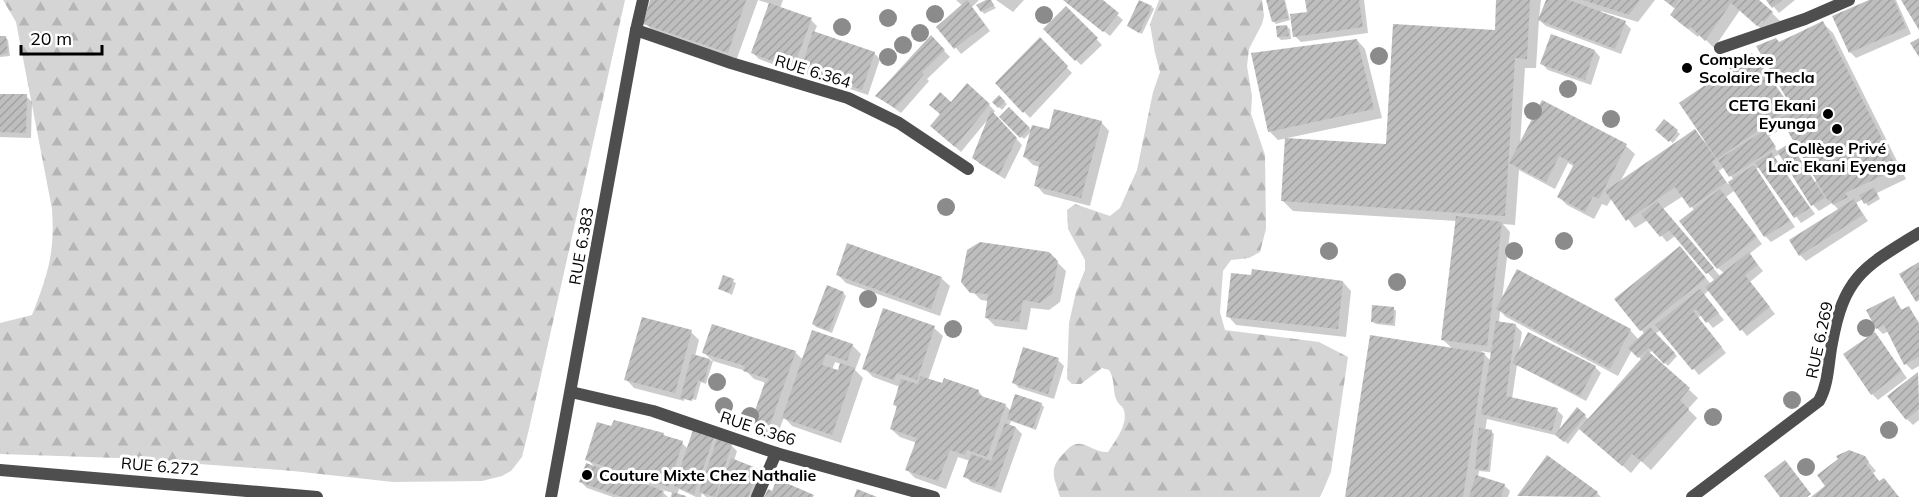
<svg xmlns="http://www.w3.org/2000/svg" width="1919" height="497" font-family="Mulish,sans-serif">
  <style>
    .forest { fill: url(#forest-firs) }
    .shadow { fill: #0003; fill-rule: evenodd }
    .building { fill: url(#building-hatch) }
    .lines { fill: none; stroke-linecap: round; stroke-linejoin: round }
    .street { stroke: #4e4e4e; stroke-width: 12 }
    .tree { fill: #8b8b8b }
    .poi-dot { fill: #000; stroke: #fff; stroke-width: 2 }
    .labels { text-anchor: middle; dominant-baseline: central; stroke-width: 6; stroke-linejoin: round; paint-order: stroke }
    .poi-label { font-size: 16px; font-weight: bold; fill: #000; stroke: #fff; text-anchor: start }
    .street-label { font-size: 16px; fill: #000; stroke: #fff }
  </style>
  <defs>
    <pattern id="forest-firs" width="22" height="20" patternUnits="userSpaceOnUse" patternTransform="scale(1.5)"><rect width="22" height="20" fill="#d5d5d5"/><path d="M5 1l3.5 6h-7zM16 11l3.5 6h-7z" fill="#b5b5b5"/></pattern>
    <pattern id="building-hatch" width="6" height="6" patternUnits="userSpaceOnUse" patternTransform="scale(1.5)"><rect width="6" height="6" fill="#bebebe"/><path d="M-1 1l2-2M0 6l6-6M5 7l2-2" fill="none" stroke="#a2a2a2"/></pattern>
  </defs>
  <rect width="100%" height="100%" fill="#fff"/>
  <g class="forest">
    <path d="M3,0H625L529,429L522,457L511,471L502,476L482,481L393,482L293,471L118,458L0,454V323L32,315C48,274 55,253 52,209L16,22Z"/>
    <path d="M1159,0H1262L1264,16L1262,24L1249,49L1247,66L1252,96L1251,114L1265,155L1266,229L1260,252L1249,258L1231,260L1223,271L1220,312L1225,330L1319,342L1348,357L1331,472L1320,497H1060C1054,477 1048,469 1064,453C1069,448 1073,443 1080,444C1090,445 1097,453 1108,452C1115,442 1130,422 1123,408C1122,406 1118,404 1117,401C1112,392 1116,381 1109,370L1102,368L1081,384H1072L1067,379L1069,323L1076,292L1085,270V260L1068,229L1067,210L1075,204L1110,216L1120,208L1137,170L1153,92L1160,72L1155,53L1150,24Z"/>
  </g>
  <g class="shadow">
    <path d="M652,0H758L736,61L654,32L645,23Z"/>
    <path d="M758,0H783L780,8L811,20L817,26L814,33L874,53L880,59L868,95L808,75L801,68L799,74L759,59L753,53L770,4Z"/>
    <path d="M956,0H979L970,9L973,8L990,31L961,54L939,27L963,6Z"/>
    <path d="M989,0L996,8L984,14L982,11Z"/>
    <path d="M996,0H1024L1013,12Z"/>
    <path d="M1064,0H1100L1123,20L1110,36Z"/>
    <path d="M1268,0H1285L1290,20L1276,24L1273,21Z"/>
    <path d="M1306,0H1364L1368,33L1301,42L1295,36L1308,13Z"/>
    <path d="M1498,0H1541L1539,18L1547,0H1655L1638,22L1601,11L1600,13L1625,23L1631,29L1621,54L1546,26L1539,20L1536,68H1525L1520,145L1542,102L1626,146L1635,154L1620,182L1695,131L1705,142L1707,141L1752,55L1760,63L1791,107L1793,106L1779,43L1823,23L1833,33L1906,179L1877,193L1880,199L1868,206L1863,199L1856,203L1868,221L1806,261L1800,255L1839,210L1832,203L1819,211L1813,205L1780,154L1774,157L1815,214L1801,223L1759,167L1756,169L1795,227L1771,242L1765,236L1735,190L1726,197L1762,244L1749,254L1763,271L1750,282L1775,314L1747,336L1709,290L1704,295L1724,320L1713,328L1702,315L1698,318L1726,353L1699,375L1661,330L1655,334L1677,356L1668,366L1653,350L1649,353L1698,398L1688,409L1697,418L1651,470L1641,461L1631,473L1580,428L1568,444L1559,436L1487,419L1485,431H1491L1494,434L1490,472L1479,471L1478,477L1504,485L1510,491L1508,497H1347L1454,350L1442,339L1457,221L1293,211L1283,201L1387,146L1496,32ZM1786,126L1817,180L1815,182L1790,145L1779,154L1768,137ZM1568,163L1575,167L1559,197L1567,205L1594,219L1602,204L1607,206L1612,198L1635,228L1648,220L1667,242L1675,236L1715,281L1711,284L1680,248L1641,330L1645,334L1639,340L1630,330L1502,300L1510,232L1503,224L1515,225L1519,170L1555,189ZM1724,167L1734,180L1728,184L1719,171ZM1683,196L1695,211L1718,268L1724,273L1720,276L1663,209ZM1500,311L1506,317L1618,376L1632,350L1642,360L1589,420L1585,416L1559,432L1563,416L1557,410L1512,399L1517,365L1586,401L1601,373L1595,367L1519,351L1522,332L1516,326L1499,323ZM1481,351L1492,353L1491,361Z"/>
    <path d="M1666,0H1759L1780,21L1766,33L1740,10L1714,48L1700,34L1698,37L1680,23L1672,15L1676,9Z"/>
    <path d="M1768,0H1795L1779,13Z"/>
    <path d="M1873,0H1896L1911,34L1856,58L1850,52Z"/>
    <path d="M1152,7L1154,9L1142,34L1128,26Z"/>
    <path d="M1066,8L1102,45L1081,65L1045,29Z"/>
    <path d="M1287,27L1290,29L1291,39L1281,40L1278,37Z"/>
    <path d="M5,37L8,40L10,56L0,57V38Z"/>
    <path d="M931,37L950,57L927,79L929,81L901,113L877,96Z"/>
    <path d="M1040,39L1072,73L1030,118L997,83Z"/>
    <path d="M1357,40L1365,49L1382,118L1278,140L1269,131Z"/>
    <path d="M1595,51L1600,57L1591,85L1548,70L1542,64Z"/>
    <path d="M0,96H26L32,102L31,138L0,137Z"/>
    <path d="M999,97L1007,104L1002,110L994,102Z"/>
    <path d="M951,104L989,105L995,111L993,114L1022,145L1005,179L980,164L974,158L989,118L961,152L937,131Z"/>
    <path d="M1009,109L1032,131L1024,139L1001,117Z"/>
    <path d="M1664,121L1680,134L1673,143L1657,130Z"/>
    <path d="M1101,122L1109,131L1090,206L1044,194L1036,185L1040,167L1033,165L1025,157Z"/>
    <path d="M1048,253L1066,271L1060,302L1049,310L1031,308L1027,330L995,326L986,317L988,301L981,300L972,291Z"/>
    <path d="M838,275L941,278L950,286L940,316L846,283Z"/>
    <path d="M724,277L736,283L732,295L719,288Z"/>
    <path d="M1343,282L1351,291L1346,337L1236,325L1228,316Z"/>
    <path d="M843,293L846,296L832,333L816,327L813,324Z"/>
    <path d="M1893,298L1903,311L1909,308L1919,322V366L1912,370L1906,364L1889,331L1883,334L1877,328L1868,311Z"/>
    <path d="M1393,308L1396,311L1395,326L1376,324L1373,322Z"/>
    <path d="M934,328L943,336L928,380L978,391L985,399L1005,405L1011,411L1041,404L1044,407L1036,430L1011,421L1009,426L1016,428L1022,434L1001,493L971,482L965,476L970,461L958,457L946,489L915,478L907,470L917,443L900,437L891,429L898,408L894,404L900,387L873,377L864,368Z"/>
    <path d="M691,332L699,340L695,356L713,361L704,353L795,352L803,360L852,345L861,354L855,370L863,378L841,443L792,426L784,417L777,436L761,430L753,421L766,383L754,379L746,371L713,361L706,384L701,382L696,400L684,397V401L634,388L626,379ZM835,362L841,364L839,372L832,370Z"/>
    <path d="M1875,334L1907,378L1878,400L1872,394Z"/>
    <path d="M1058,360L1064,366L1054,399L1019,388L1013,382Z"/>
    <path d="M1918,374L1919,420L1913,425L1907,419Z"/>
    <path d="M695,429L731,445L737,451L734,461L758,471L764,477L756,497H706L702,493L701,497H696L679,489L677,495L683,497H672L673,493L659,489L668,497H613L587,488L581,482L596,468L587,459L663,434L667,438L682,443L688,449Z"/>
    <path d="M1864,457L1876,471L1873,473L1880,483L1884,480L1899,497H1813Z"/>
    <path d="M1597,493L1601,497L1519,496Z"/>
  </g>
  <g class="building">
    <path d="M650,0H746L728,53L643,24Z"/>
    <path d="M967,0L985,25L954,49L936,27Z"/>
    <path d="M986,0H991L994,5L981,12L976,5Z"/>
    <path d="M1063,0H1103L1119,13L1103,32Z"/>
    <path d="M1139,0L1152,6L1139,33L1127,26Z"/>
    <path d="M1266,0H1284L1288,18L1272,22Z"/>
    <path d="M1305,0H1359L1363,27L1293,37L1290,14L1307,12Z"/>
    <path d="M1496,0H1530L1527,59L1515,58L1505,216L1281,201L1285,138L1386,144L1393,24L1495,30Z"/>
    <path d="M1546,0H1569L1626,21L1615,49L1538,20Z"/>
    <path d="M1583,0H1640L1629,15Z"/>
    <path d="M1664,0H1679L1674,8Z"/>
    <path d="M1681,0H1759L1773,12L1764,22L1762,20L1757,26L1731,3L1705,41L1691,27L1688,29L1670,15Z"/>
    <path d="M1766,0H1782L1772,8Z"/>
    <path d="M1869,0H1894L1906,28L1849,53L1832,16Z"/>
    <path d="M1901,0H1919V30Z"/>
    <path d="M769,3L812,18L793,69L751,53Z"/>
    <path d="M1066,6L1098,38L1075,61L1043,29Z"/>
    <path d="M1823,21L1897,169L1845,193L1848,197L1833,205L1830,200L1828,201L1780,118L1794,111L1756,46L1776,38L1779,42Z"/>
    <path d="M1287,25L1289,36L1277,37L1276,26Z"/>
    <path d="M813,31L875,52L862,90L801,69Z"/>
    <path d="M1551,34L1595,50L1585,80L1540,64Z"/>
    <path d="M931,35L945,50L922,72L924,74L895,108L875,96Z"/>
    <path d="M0,36H6L8,53L0,55Z"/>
    <path d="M1040,37L1068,66L1023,113L995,83Z"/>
    <path d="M1919,38V57L1910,43Z"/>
    <path d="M1357,39L1374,109L1268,132L1251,53Z"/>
    <path d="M1752,53L1791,108L1717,159L1679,103Z"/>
    <path d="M967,83L990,104L955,147L930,126L940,114L929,105L940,92L951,102Z"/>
    <path d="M0,94H27L26,133L0,132Z"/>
    <path d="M999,95L1005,101L998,108L992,102Z"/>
    <path d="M1542,100L1627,144L1599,199L1593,196L1585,212L1557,197L1574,164L1559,156L1546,182L1509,163Z"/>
    <path d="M1009,107L1030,128L1020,138L999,117Z"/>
    <path d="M1054,109L1102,121L1081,198L1034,186L1040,162L1023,157L1032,125L1049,129Z"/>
    <path d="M991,110L1017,138L999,175L972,158Z"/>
    <path d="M1664,119L1678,130L1669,142L1655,130Z"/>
    <path d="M1695,129L1716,159L1712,162L1726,182L1690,208L1675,187L1626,221L1605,191Z"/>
    <path d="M1765,130L1776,147L1729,177L1718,160Z"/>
    <path d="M1790,143L1825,198L1811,206L1777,151Z"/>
    <path d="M1771,152L1810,208L1794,218L1755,163Z"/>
    <path d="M1754,165L1790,221L1764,237L1728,182Z"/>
    <path d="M1874,188L1878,196L1864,204L1859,195Z"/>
    <path d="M1720,189L1757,237L1717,269L1679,221Z"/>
    <path d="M1854,199L1863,215L1799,256L1789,240Z"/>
    <path d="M1657,201L1714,268L1706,274L1669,230L1660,237L1641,214Z"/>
    <path d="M1456,216L1502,222L1487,346L1441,340Z"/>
    <path d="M980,242L1049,252L1058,261L1052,294L1040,303L1023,300L1019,322L985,318L988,294L970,293L961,282L967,250Z"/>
    <path d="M847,243L942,277L931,309L836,275Z"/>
    <path d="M1680,246L1706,278L1640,331L1614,299Z"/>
    <path d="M1749,252L1758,265L1745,275L1770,307L1740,331L1705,287Z"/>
    <path d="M1919,262V300L1916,302L1899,274Z"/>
    <path d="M1252,269L1343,281L1338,329L1226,317L1231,273L1251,275Z"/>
    <path d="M1517,269L1631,329L1610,369L1496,309Z"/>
    <path d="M723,275L734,279L729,293L718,289Z"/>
    <path d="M827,285L844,292L829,331L812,324Z"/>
    <path d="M1700,289L1719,313L1706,323L1696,309L1693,311L1722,347L1692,370L1655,325Z"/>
    <path d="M1894,296L1901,310L1909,306L1919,325V357L1904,365L1884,325L1876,329L1866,310Z"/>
    <path d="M1372,305L1394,307L1393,324L1371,322Z"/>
    <path d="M883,308L935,326L917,380L897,373L894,380L862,369Z"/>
    <path d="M642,317L692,330L675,393L624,380Z"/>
    <path d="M1496,321L1516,324L1506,396L1558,408L1552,431L1481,414Z"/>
    <path d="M712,324L796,351L769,428L751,422L765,382L767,383L769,379L743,371L745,366L702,353Z"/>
    <path d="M1650,327L1675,353L1664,364L1649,348L1638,358L1628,348Z"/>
    <path d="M812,330L853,344L847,361L826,354L822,365L838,370L840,363L855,368L832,435L782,418Z"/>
    <path d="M1528,332L1596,366L1580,396L1512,363Z"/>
    <path d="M1875,332L1902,371L1871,395L1843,354Z"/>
    <path d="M1370,335L1485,353L1463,497H1345Z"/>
    <path d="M1023,347L1059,358L1048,394L1012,383Z"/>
    <path d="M1648,351L1690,388L1680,400L1689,409L1642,462L1632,454L1622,466L1579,429Z"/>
    <path d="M692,354L710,359L704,382L698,380L692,401L680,398Z"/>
    <path d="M1918,372L1919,409L1906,420L1887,396Z"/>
    <path d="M920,376L942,383L944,378L979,390L978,395L1006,404L987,457L967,450L965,455L950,450L938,481L905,470L917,438L890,429L897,406L893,405L901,379L918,384Z"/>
    <path d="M1015,394L1042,403L1033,428L1007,419Z"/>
    <path d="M1577,407L1586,415L1564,442L1555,435Z"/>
    <path d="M614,420L664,433L663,435L683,441L669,487L585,460L597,422L611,426Z"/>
    <path d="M1005,423L1016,427L995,488L963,477L971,454L991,461Z"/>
    <path d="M694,427L715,434L694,494L674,486Z"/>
    <path d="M1479,428L1492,430L1488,470L1475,469Z"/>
    <path d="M717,439L732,444L715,497L699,492Z"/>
    <path d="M1849,450L1865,456L1869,462L1866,464L1879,481L1884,478L1899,497H1811L1825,486L1817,475L1838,459L1836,456Z"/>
    <path d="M1547,455L1598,492L1594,497L1517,496Z"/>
    <path d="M731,458L759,469L748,497H716Z"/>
    <path d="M1785,460L1811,494L1807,497H1780L1764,476Z"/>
    <path d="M586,463L664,491L661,497H622L579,482Z"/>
    <path d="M1476,475L1505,484L1501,497H1469Z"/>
    <path d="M777,479L814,495L813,497H764L768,489L772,491Z"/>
    <path d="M857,489L877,497H854Z"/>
    <path d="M672,492L686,496V497H671Z"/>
  </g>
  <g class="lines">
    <g class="street">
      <path d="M636,30L731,63L848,98L899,123L968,169"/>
      <path d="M1720,48L1805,19L1849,0"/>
      <path d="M571,392L653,411L776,453L934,497"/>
      <path d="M0,470L317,497"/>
      <path d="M551,497L636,30L643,0"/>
      <path d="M757,497L776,453"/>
      <path d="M1692,497L1819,401C1829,383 1828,362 1832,343C1844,276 1864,267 1919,233"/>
    </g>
  </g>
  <g class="tree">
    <circle cx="935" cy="14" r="9"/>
    <circle cx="1044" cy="15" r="9"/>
    <circle cx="888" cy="18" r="9"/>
    <circle cx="842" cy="27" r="9"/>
    <circle cx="920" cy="33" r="9"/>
    <circle cx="903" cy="45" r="9"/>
    <circle cx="1379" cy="56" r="9"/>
    <circle cx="888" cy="57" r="9"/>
    <circle cx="1568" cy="89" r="9"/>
    <circle cx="1533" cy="111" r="9"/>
    <circle cx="1611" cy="119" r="9"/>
    <circle cx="946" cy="207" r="9"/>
    <circle cx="1564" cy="241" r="9"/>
    <circle cx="1329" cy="251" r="9"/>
    <circle cx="1514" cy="251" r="9"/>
    <circle cx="1397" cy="282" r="9"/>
    <circle cx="868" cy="299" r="9"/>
    <circle cx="1866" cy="328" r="9"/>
    <circle cx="953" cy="329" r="9"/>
    <circle cx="717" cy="382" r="9"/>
    <circle cx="1792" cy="400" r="9"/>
    <circle cx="724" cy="406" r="9"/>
    <circle cx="750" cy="416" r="9"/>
    <circle cx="1713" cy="417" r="9"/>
    <circle cx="1889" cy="430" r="9"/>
    <circle cx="1806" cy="467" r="9"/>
  </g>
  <g class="poi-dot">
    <circle cx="1687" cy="68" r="6"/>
    <circle cx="1828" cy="114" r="6"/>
    <circle cx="1837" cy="129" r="6"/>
    <circle cx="587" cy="475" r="6"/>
  </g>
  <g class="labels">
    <g class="poi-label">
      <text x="1699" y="59">Complexe<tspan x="1699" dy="18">Scolaire Thecla</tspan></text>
      <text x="1816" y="105" text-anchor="end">CETG Ekani<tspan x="1816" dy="18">Eyunga</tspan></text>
      <text x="1837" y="148" text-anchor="middle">Collège Privé<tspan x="1837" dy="18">Laïc Ekani Eyenga</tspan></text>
      <text x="599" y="475">Couture Mixte Chez Nathalie</text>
    </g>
    <g class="street-label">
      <text transform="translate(813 71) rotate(17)">RUE 6.364</text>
      <text transform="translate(581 246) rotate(-80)">RUE 6.383</text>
      <text transform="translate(1819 340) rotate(-78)">RUE 6.269</text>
      <text transform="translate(758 428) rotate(18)">RUE 6.366</text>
      <text transform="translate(160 466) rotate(5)">RUE 6.272</text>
    </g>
  </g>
  <path d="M21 45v9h81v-9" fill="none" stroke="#000000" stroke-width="3"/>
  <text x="30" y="45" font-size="18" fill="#000000" stroke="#ffffff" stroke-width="4.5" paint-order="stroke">20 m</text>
</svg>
